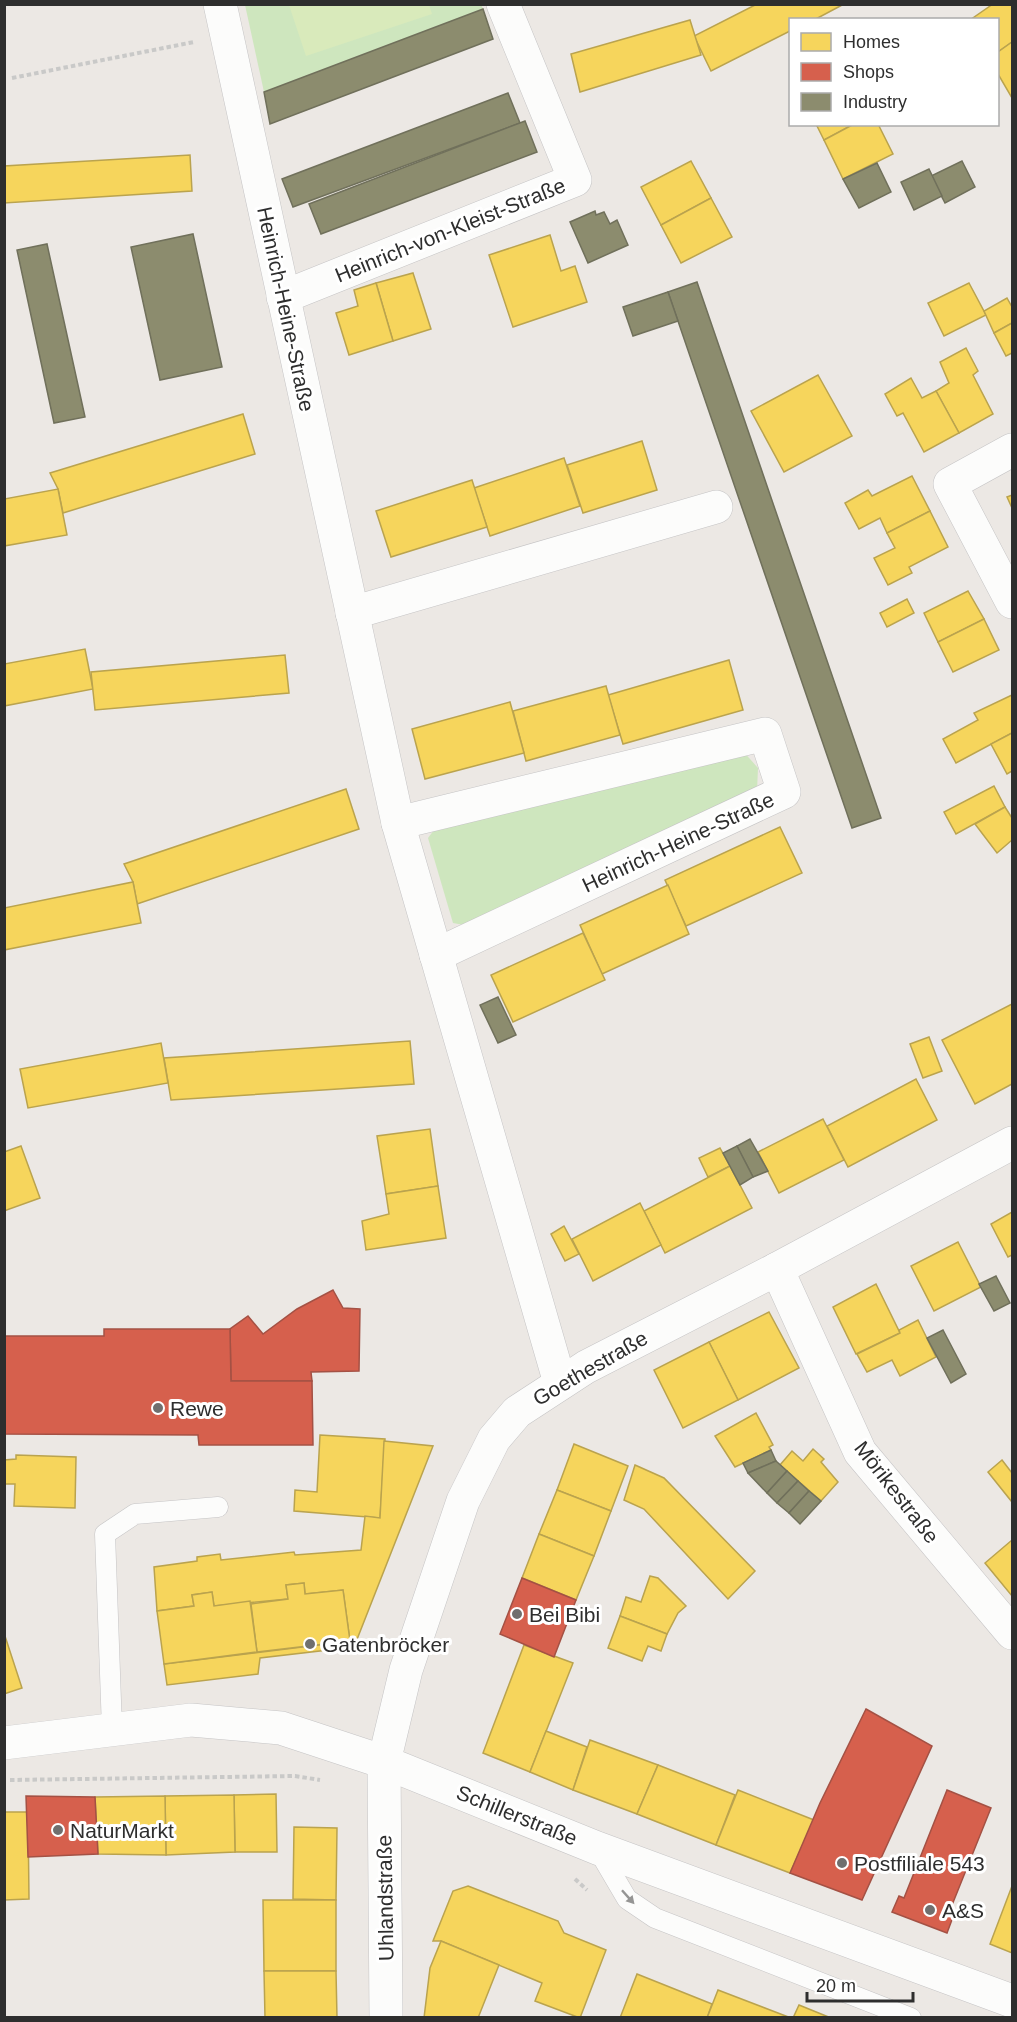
<svg xmlns="http://www.w3.org/2000/svg" width="1017" height="2022" font-family="Arial,sans-serif">
  <style>
    .green { fill: #cee6be }
    .pitch { fill: #d9eabb }
    .homes { fill: #f6d55c; stroke: #baa34e; stroke-width: 1.5 }
    .shops { fill: #d6604d; stroke: #a45144; stroke-width: 1.5 }
    .industry { fill: #8c8c6e; stroke: #70705b; stroke-width: 1.5 }
    .lines { fill: none; stroke-linecap: round; stroke-linejoin: round }
    .service-casing { stroke: #c5c4c5; stroke-width: 21 }
    .minor-casing { stroke: #c5c4c5; stroke-width: 34 }
    .tertiary-casing { stroke: #c5c4c5; stroke-width: 34 }
    .path { stroke: #c9c9c8; stroke-width: 4; stroke-dasharray: 4.5 3; stroke-linecap: butt }
    .service { stroke: #fcfcfb; stroke-width: 20 }
    .minor { stroke: #fcfcfb; stroke-width: 33 }
    .tertiary { stroke: #fcfcfb; stroke-width: 33 }
    .oneway { fill: #959594 }
    .poi-dot { fill: #706f6e; stroke: #fff; stroke-width: 2 }
    .labels { text-anchor: middle; dominant-baseline: central; stroke-width: 6; stroke-linejoin: round; paint-order: stroke }
    .street-label { font-size: 21px; fill: #2e2e2e; stroke: #fff }
    .poi-label { font-size: 21px; fill: #2e2e2e; stroke: #fff; text-anchor: start }
  </style>
  <rect width="100%" height="100%" fill="#ece8e4"/>
  <g class="green">
    <path d="M481,4L483,9L264,92L245,5Z"/>
    <path d="M742,750L758,768L757,791L464,925L453,923L428,838L434,830Z"/>
  </g>
  <path class="pitch" d="M289,5H429L432,14L306,56Z"/>
  <g class="homes">
    <path d="M757,4H844L814,20H790V31L711,71L694,36Z"/>
    <path d="M993,4H1012V42L998,52V20H970Z"/>
    <path d="M690,20L701,55L580,92L571,54Z"/>
    <path d="M1012,42V98L998,74V52Z"/>
    <path d="M816,124H854L824,140Z"/>
    <path d="M854,124H878L893,154L843,179L824,140Z"/>
    <path d="M190,155L192,191L4,203V166Z"/>
    <path d="M691,161L711,198L661,225L641,187Z"/>
    <path d="M711,198L732,237L681,263L661,225Z"/>
    <path d="M550,235L561,271L575,266L587,302L513,327L489,255Z"/>
    <path d="M413,273L431,329L393,341L376,283Z"/>
    <path d="M376,283L393,341L349,355L336,313L358,306L354,290Z"/>
    <path d="M969,283L986,315L944,336L928,303Z"/>
    <path d="M1007,298L1012,307V323L994,333L984,311Z"/>
    <path d="M1012,323V353L1006,356L994,333Z"/>
    <path d="M966,348L978,371L973,375L993,414L959,433L936,391L949,383L940,362Z"/>
    <path d="M818,375L852,436L784,472L751,411Z"/>
    <path d="M911,378L922,398L936,391L959,433L924,452L903,413L897,416L885,394Z"/>
    <path d="M243,414L255,454L63,513L58,489L50,473Z"/>
    <path d="M642,441L657,490L583,513L567,465Z"/>
    <path d="M564,458L580,506L490,536L474,488Z"/>
    <path d="M912,476L930,511L887,533L880,518L859,529L845,503L868,490L872,496Z"/>
    <path d="M472,480L487,527L391,557L376,511Z"/>
    <path d="M58,489L67,535L4,546V499Z"/>
    <path d="M1012,495V508L1007,497Z"/>
    <path d="M930,511L948,547L909,567L912,573L888,585L874,558L895,548L887,533Z"/>
    <path d="M968,591L984,619L938,642L924,613Z"/>
    <path d="M907,599L914,613L887,627L880,613Z"/>
    <path d="M984,619L999,650L953,672L938,642Z"/>
    <path d="M85,649L93,689L4,706V664Z"/>
    <path d="M285,655L289,693L95,710L91,672Z"/>
    <path d="M729,660L743,710L623,744L608,695Z"/>
    <path d="M606,686L620,735L526,761L513,711Z"/>
    <path d="M1012,695V733L956,763L943,739L978,720L974,713Z"/>
    <path d="M510,702L524,753L425,779L412,729Z"/>
    <path d="M1012,733V771L1007,774L991,744Z"/>
    <path d="M994,786L1005,807L956,834L944,812Z"/>
    <path d="M346,789L359,829L137,904L133,882L124,864Z"/>
    <path d="M1005,807L1012,818V840L997,853L975,824Z"/>
    <path d="M780,827L802,873L686,926L665,880Z"/>
    <path d="M133,882L141,923L4,950V908Z"/>
    <path d="M668,885L689,934L602,974L580,925Z"/>
    <path d="M583,933L605,980L513,1022L491,975Z"/>
    <path d="M1012,1004V1084L975,1104L942,1040Z"/>
    <path d="M929,1037L942,1071L923,1078L910,1044Z"/>
    <path d="M410,1041L414,1084L171,1100L164,1058Z"/>
    <path d="M161,1043L168,1083L28,1108L20,1069Z"/>
    <path d="M916,1079L937,1120L848,1167L827,1126Z"/>
    <path d="M823,1119L844,1160L779,1193L758,1152Z"/>
    <path d="M430,1129L438,1186L386,1194L377,1136Z"/>
    <path d="M21,1146L40,1198L4,1211V1152Z"/>
    <path d="M720,1148L730,1166L708,1177L699,1158Z"/>
    <path d="M730,1166L752,1208L665,1253L644,1211Z"/>
    <path d="M438,1186L446,1238L366,1250L362,1221L389,1214L386,1194Z"/>
    <path d="M640,1203L661,1245L593,1281L572,1239Z"/>
    <path d="M1012,1212V1255L1008,1257L991,1224Z"/>
    <path d="M564,1226L579,1254L565,1261L551,1234Z"/>
    <path d="M958,1242L981,1287L934,1311L911,1266Z"/>
    <path d="M876,1284L900,1333L856,1354L833,1307Z"/>
    <path d="M769,1312L799,1368L738,1400L709,1342Z"/>
    <path d="M918,1320L936,1357L900,1376L892,1360L867,1372L857,1354L900,1333L899,1330Z"/>
    <path d="M709,1342L738,1400L683,1428L654,1370Z"/>
    <path d="M756,1413L773,1445L769,1447L771,1450L735,1467L715,1436Z"/>
    <path d="M320,1435L385,1439L380,1518L294,1511L295,1490L317,1492Z"/>
    <path d="M384,1441L433,1446L354,1647L260,1658L258,1674L167,1685L164,1664L350,1641L343,1590L305,1594L304,1583L286,1585L288,1599L214,1606L212,1592L192,1595L194,1606L157,1611L154,1567L197,1561V1557L220,1554L221,1560L294,1552L295,1555L361,1550L365,1516L380,1518Z"/>
    <path d="M574,1444L628,1466L611,1511L557,1490Z"/>
    <path d="M813,1449L824,1459L821,1462L838,1482L821,1501L780,1465L792,1451L803,1461Z"/>
    <path d="M16,1455L76,1457L75,1508L14,1506L15,1484H4V1460L16,1459Z"/>
    <path d="M1002,1460L1012,1473V1502L988,1472Z"/>
    <path d="M635,1465L664,1478L755,1571L728,1599L644,1509L624,1500Z"/>
    <path d="M557,1490L611,1511L594,1556L539,1534Z"/>
    <path d="M539,1534L594,1556L576,1600L522,1578Z"/>
    <path d="M1012,1540V1596L985,1563Z"/>
    <path d="M650,1576L658,1578L686,1606L678,1613L667,1634L620,1616L626,1597L641,1602Z"/>
    <path d="M304,1583L305,1594L343,1590L350,1641L257,1652L251,1604L288,1599L286,1585Z"/>
    <path d="M212,1592L214,1606L250,1601L257,1652L164,1664L157,1611L194,1606L192,1595Z"/>
    <path d="M620,1616L667,1634L661,1651L648,1646L642,1661L608,1648Z"/>
    <path d="M4,1633L22,1688L4,1694Z"/>
    <path d="M524,1645L573,1663L530,1772L483,1753Z"/>
    <path d="M546,1731L587,1747L573,1790L530,1772Z"/>
    <path d="M590,1740L658,1765L637,1814L573,1790Z"/>
    <path d="M658,1765L735,1795L716,1845L637,1814Z"/>
    <path d="M738,1790L814,1820L790,1873L716,1845Z"/>
    <path d="M276,1794L277,1852H235L234,1795Z"/>
    <path d="M234,1795L235,1852L166,1855L165,1796Z"/>
    <path d="M165,1796L166,1855L98,1854L95,1797Z"/>
    <path d="M4,1812H28L29,1899L4,1900Z"/>
    <path d="M294,1827L337,1828L336,1900L293,1899Z"/>
    <path d="M468,1886L558,1921L564,1933L606,1950L580,2018L535,2001L542,1983L441,1941H433L453,1891Z"/>
    <path d="M1012,1886V1953L990,1944Z"/>
    <path d="M263,1900H336V1971H264Z"/>
    <path d="M441,1941L499,1965L478,2018H424L430,1968Z"/>
    <path d="M264,1971H336L337,2018H265Z"/>
    <path d="M637,1974L712,2004L707,2018H620Z"/>
    <path d="M718,1990L791,2018H707Z"/>
    <path d="M799,2005L831,2018H793Z"/>
  </g>
  <g class="shops">
    <path d="M333,1290L343,1308L360,1309L359,1371L311,1372L312,1381H231L230,1329L248,1316L263,1334L297,1309Z"/>
    <path d="M104,1329H230L231,1381H312L313,1445H199L198,1435L4,1434V1336H104Z"/>
    <path d="M522,1578L576,1600L554,1657L500,1634Z"/>
    <path d="M866,1709L932,1746L862,1900L790,1873L820,1803Z"/>
    <path d="M947,1790L991,1808L948,1915L953,1917L947,1933L892,1912L899,1896L904,1898Z"/>
    <path d="M26,1796L95,1797L98,1854L28,1857Z"/>
  </g>
  <g class="industry">
    <path d="M483,9L493,39L270,124L264,92Z"/>
    <path d="M508,93L520,123L293,207L282,179Z"/>
    <path d="M525,121L537,152L321,234L309,204Z"/>
    <path d="M962,161L975,187L945,203L931,176Z"/>
    <path d="M877,163L891,192L859,208L843,179Z"/>
    <path d="M929,169L942,196L914,210L901,182Z"/>
    <path d="M595,211L596,215L604,212L610,224L617,220L628,245L588,263L570,222Z"/>
    <path d="M193,234L222,367L160,380L131,247Z"/>
    <path d="M47,244L85,417L54,423L17,250Z"/>
    <path d="M697,282L881,818L852,828L668,292Z"/>
    <path d="M668,292L678,321L633,336L623,307Z"/>
    <path d="M498,997L516,1035L498,1043L480,1005Z"/>
    <path d="M750,1139L768,1171L753,1177L737,1146Z"/>
    <path d="M737,1146L753,1177L740,1185L723,1153Z"/>
    <path d="M996,1276L1010,1303L994,1311L979,1284Z"/>
    <path d="M943,1330L966,1374L951,1383L927,1338Z"/>
    <path d="M771,1450L776,1461L748,1473L743,1463Z"/>
    <path d="M776,1461L787,1471L767,1493L748,1473Z"/>
    <path d="M787,1471L798,1481L777,1503L767,1493Z"/>
    <path d="M798,1481L809,1491L789,1513L777,1503Z"/>
    <path d="M809,1491L821,1501L800,1524L789,1513Z"/>
  </g>
  <g class="lines">
    <g class="service-casing">
      <g id="service">
        <path d="M112,1729L105,1534L135,1514L218,1507"/>
        <path d="M597,1848L627,1899L655,1918L911,2018"/>
      </g>
    </g>
    <g class="minor-casing">
      <g id="minor">
        <path d="M220,4L398,823L560,1383"/>
        <path d="M283,297L575,180L503,4"/>
        <path d="M1012,450L950,484L1012,602"/>
        <path d="M352,613L716,507"/>
        <path d="M398,823L765,734L784,792L436,955"/>
        <path d="M777,1269L860,1452L1012,1633"/>
        <path d="M386,2018L384,1762L406,1670L463,1501L494,1439L517,1412L586,1367L777,1269L1012,1143"/>
      </g>
    </g>
    <g class="tertiary-casing">
      <path id="tertiary" d="M4,1743L191,1720L281,1728L384,1762L597,1848L1012,2001"/>
    </g>
    <g class="path">
      <path d="M12,78L194,42"/>
      <path d="M10,1780L295,1776L320,1780"/>
      <path d="M575,1879L587,1890"/>
    </g>
    <use href="#service" class="service"/>
    <use href="#minor" class="minor"/>
    <use href="#tertiary" class="tertiary"/>
  </g>
  <defs><path id="oneway-solid" d="M-6-.8H1V-3.2L6.5 0L1 3.2V.8H-6Z" transform="scale(1.5)"/></defs>
  <use class="oneway" href="#oneway-solid" transform="translate(628 1897) rotate(48)"/>
  <g class="poi-dot">
    <circle cx="158" cy="1408" r="6"/>
    <circle cx="517" cy="1614" r="6"/>
    <circle cx="310" cy="1644" r="6"/>
    <circle cx="58" cy="1830" r="6"/>
    <circle cx="842" cy="1863" r="6"/>
    <circle cx="930" cy="1910" r="6"/>
  </g>
  <g class="labels">
    <g class="street-label">
      <text transform="translate(450 230) rotate(-22)">Heinrich-von-Kleist-Straße</text>
      <text transform="translate(286 309) rotate(78)">Heinrich-Heine-Straße</text>
      <text transform="translate(678 842) rotate(-25)">Heinrich-Heine-Straße</text>
      <text transform="translate(590 1368) rotate(-30)">Goethestraße</text>
      <text transform="translate(897 1492) rotate(52)">Mörikestraße</text>
      <text transform="translate(517 1815) rotate(22)">Schillerstraße</text>
      <text transform="translate(385 1898) rotate(-91)">Uhlandstraße</text>
    </g>
    <g class="poi-label">
      <text x="170" y="1408">Rewe</text>
      <text x="529" y="1614">Bei Bibi</text>
      <text x="322" y="1644">Gatenbröcker</text>
      <text x="70" y="1830">NaturMarkt</text>
      <text x="854" y="1863">Postfiliale 543</text>
      <text x="942" y="1910">A&amp;S</text>
    </g>
  </g>
  <rect width="1017" height="2022" fill="none" stroke="#2e2e2e" stroke-width="12"/>
  <rect x="789" y="18" width="210" height="108" fill="#ffffff" stroke="#ababab" stroke-width="1.5"/>
  <rect x="801" y="33" width="30" height="18" fill="#f6d55c" stroke="#ababab" stroke-width="1.5"/>
  <text x="843" y="48" font-size="18" fill="#2e2e2e">Homes</text>
  <rect x="801" y="63" width="30" height="18" fill="#d6604d" stroke="#ababab" stroke-width="1.5"/>
  <text x="843" y="78" font-size="18" fill="#2e2e2e">Shops</text>
  <rect x="801" y="93" width="30" height="18" fill="#8c8c6e" stroke="#ababab" stroke-width="1.5"/>
  <text x="843" y="108" font-size="18" fill="#2e2e2e">Industry</text>
  <path d="M807 1992v9h106v-9" fill="none" stroke="#2e2e2e" stroke-width="3"/>
  <text x="816" y="1992" font-size="18" fill="#2e2e2e" stroke="#ffffff" stroke-width="4.5" paint-order="stroke">20 m</text>
</svg>
